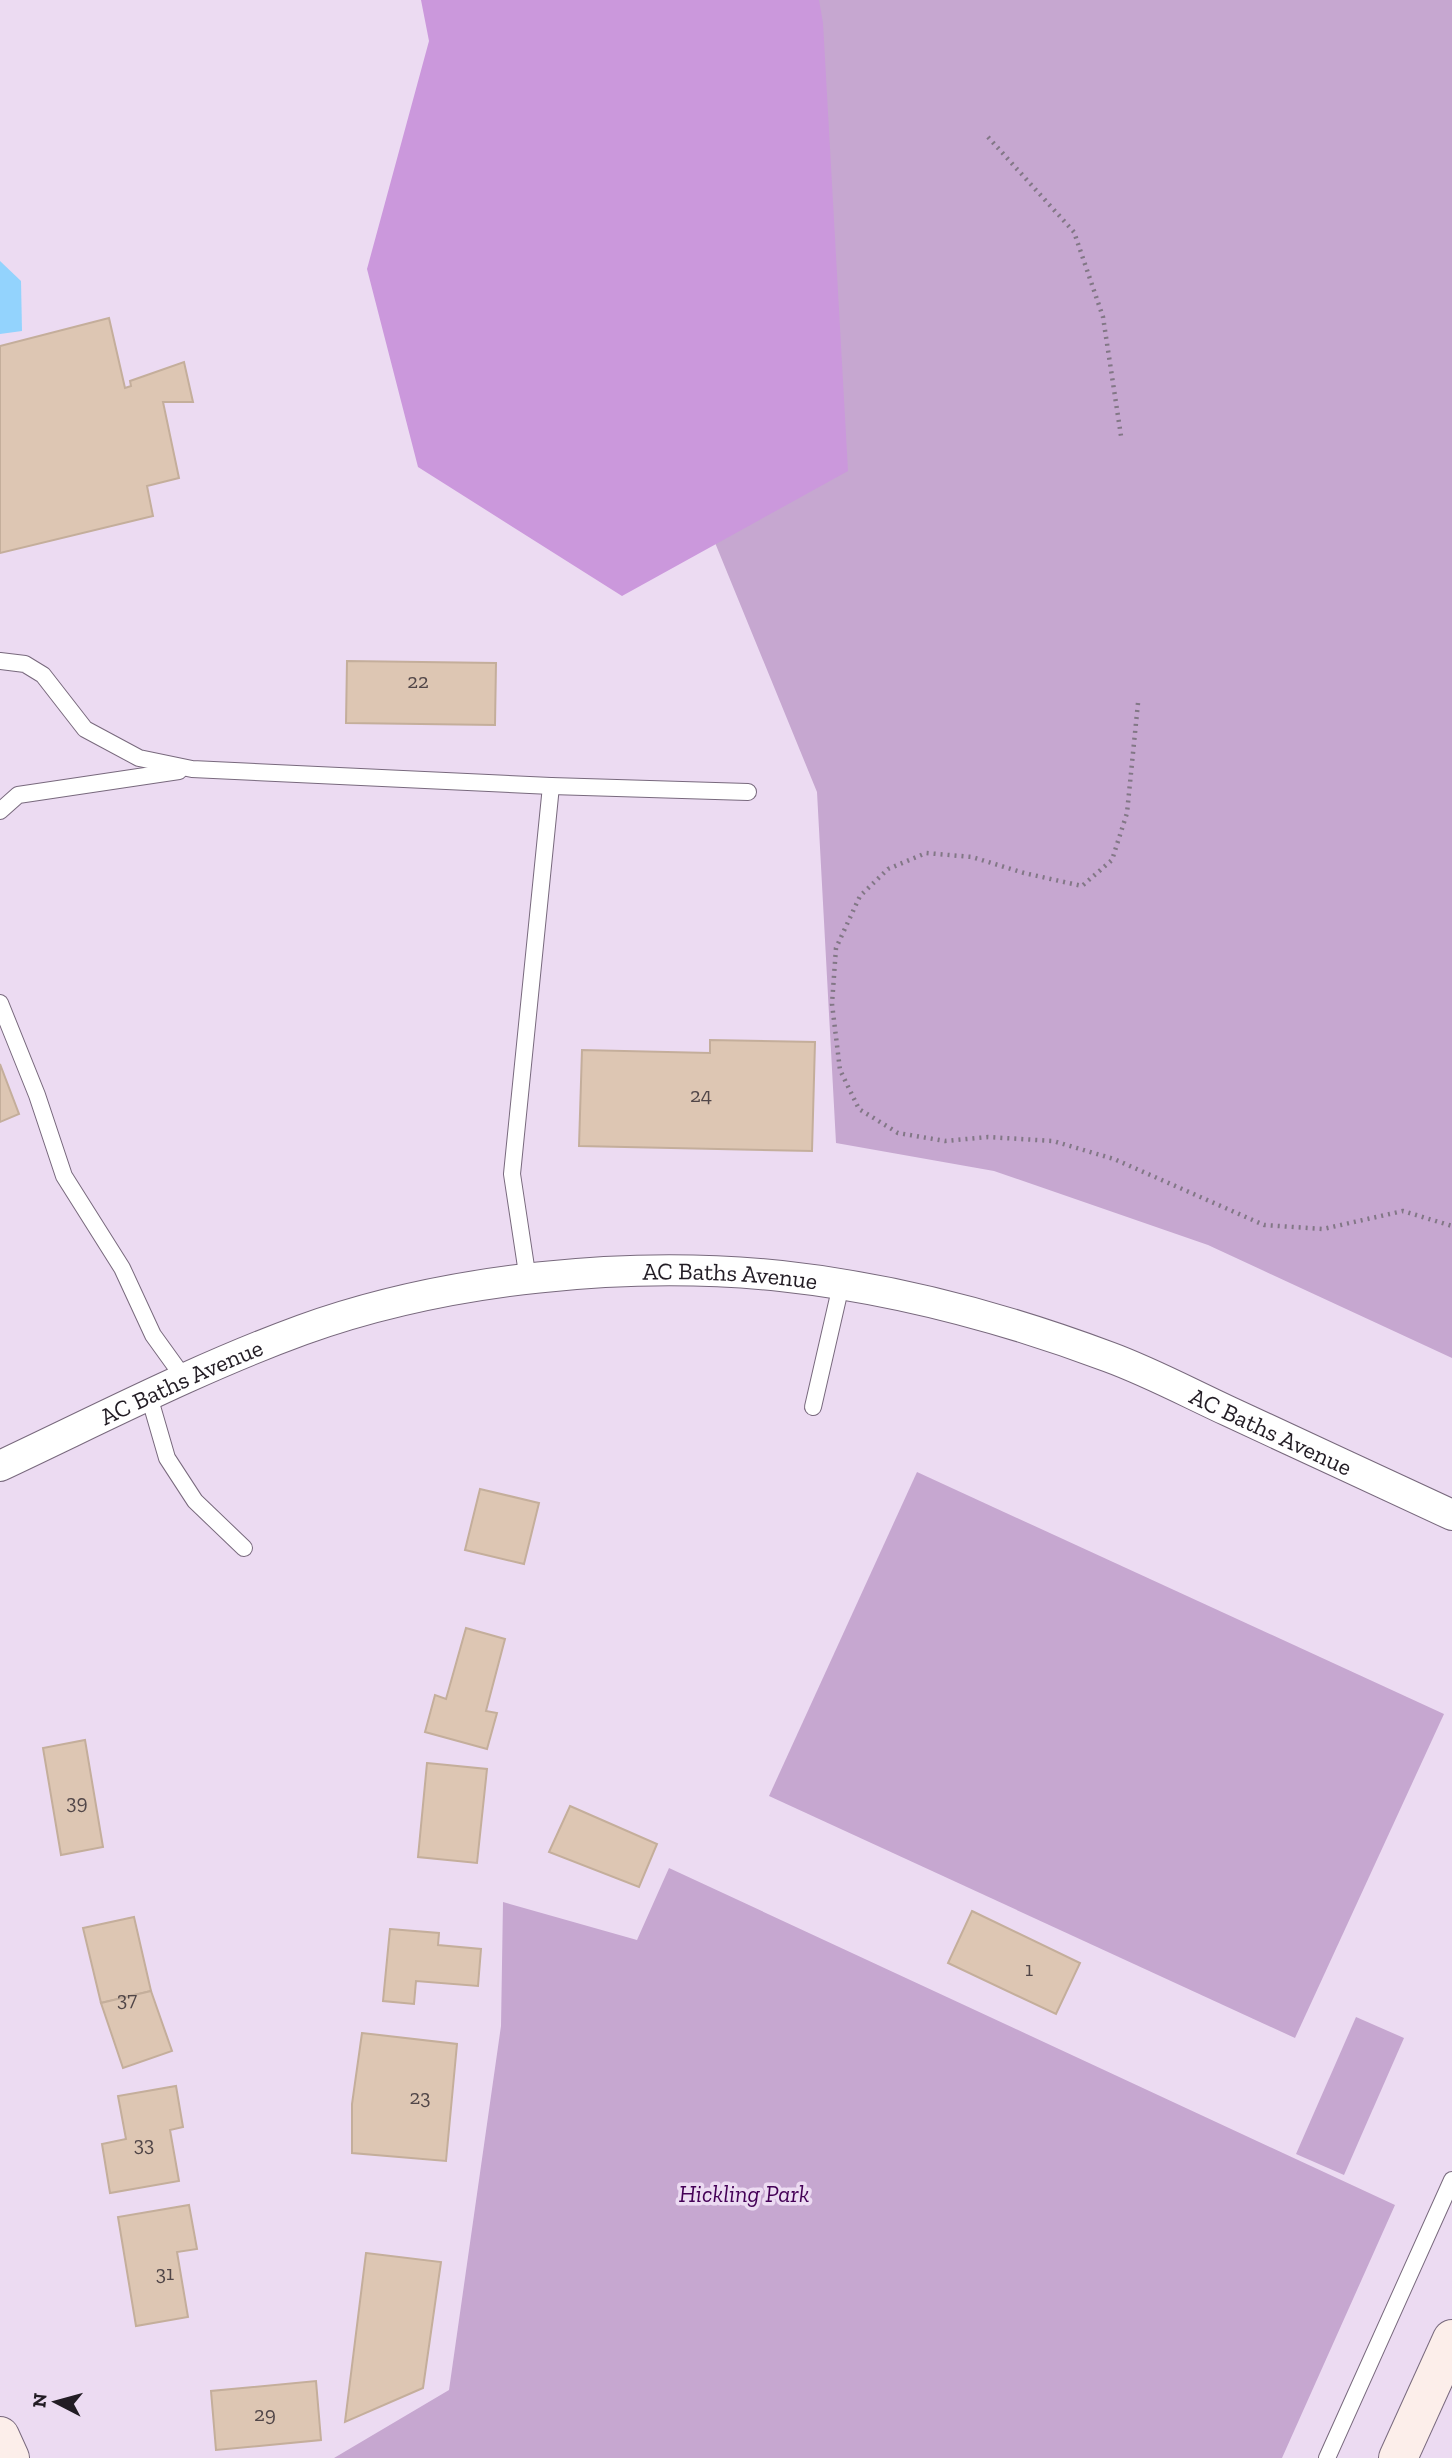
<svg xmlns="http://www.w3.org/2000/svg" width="1452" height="2458" font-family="'Zilla Slab',serif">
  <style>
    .green { fill: #c6a7d0 }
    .forest { fill: #cb98dc }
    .water { fill: #93d3fd }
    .building { fill: #ddc6b3; stroke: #c4ae9b; stroke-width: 2 }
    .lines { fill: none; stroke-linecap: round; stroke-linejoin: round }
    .service-casing { stroke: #78697d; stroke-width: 18 }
    .minor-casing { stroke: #78697d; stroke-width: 32 }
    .secondary-casing { stroke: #78697d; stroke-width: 40 }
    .path { stroke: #827786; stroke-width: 4.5; stroke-dasharray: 2 5; stroke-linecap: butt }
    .service { stroke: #fff; stroke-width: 16 }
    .minor { stroke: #fff; stroke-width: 30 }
    .secondary { stroke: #fceeea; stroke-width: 38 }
    .labels { text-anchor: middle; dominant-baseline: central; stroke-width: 7; stroke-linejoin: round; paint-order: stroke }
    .number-label { font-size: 21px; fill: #514648 }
    .street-label { font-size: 24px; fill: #221c24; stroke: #ecdbf2 }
    .park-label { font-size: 24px; font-style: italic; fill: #440056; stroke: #ecdbf2 }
  </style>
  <rect width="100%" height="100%" fill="#ecdbf2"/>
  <g class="green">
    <path d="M493,0H1452V1358L1208,1245L994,1171L836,1143L817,792Z"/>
    <path d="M917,1472L1444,1714L1295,2038L769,1796Z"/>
    <path d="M669,1868L1395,2205L1282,2458H334L449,2390L501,2026L503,1902L637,1940Z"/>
    <path d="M1356,2017L1404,2038L1344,2175L1296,2154Z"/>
  </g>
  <path class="forest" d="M421,0H819L823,23L848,471L622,596L418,467L367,269L429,41Z"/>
  <path class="water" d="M0,261L21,281L22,331L0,334Z"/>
  <g class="building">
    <path d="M109,318L125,388L131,386L130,381L184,362L193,402H163L179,478L147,486L153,516L0,553V346Z"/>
    <path d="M347,661L496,663L495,725L346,723Z"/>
    <path d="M710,1040L815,1042L812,1151L579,1146L582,1050L710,1053Z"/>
    <path d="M0,1064L19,1114L0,1122Z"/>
    <path d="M480,1489L539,1503L524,1564L465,1550Z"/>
    <path d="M466,1628L505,1639L486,1711L497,1713L487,1749L425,1732L435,1695L446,1699Z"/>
    <path d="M85,1740L103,1847L61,1855L43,1748Z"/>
    <path d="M427,1763L487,1769L477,1863L418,1857Z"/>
    <path d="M570,1806L657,1844L639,1887L549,1852Z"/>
    <path d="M972,1911L1080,1963L1056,2014L948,1963Z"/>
    <path d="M134,1917L151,1991L101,2003L83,1928Z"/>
    <path d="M390,1929L439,1933L438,1945L481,1949L478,1986L416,1981L414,2004L383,2001Z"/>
    <path d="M151,1991L172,2051L123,2068L101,2003Z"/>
    <path d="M362,2033L457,2044L446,2161L352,2153V2104Z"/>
    <path d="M176,2086L183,2127L170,2130L179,2181L110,2193L102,2144L126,2139L118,2096Z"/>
    <path d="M189,2205L197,2249L177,2252L188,2317L136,2326L118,2217Z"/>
    <path d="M366,2253L441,2262L423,2388L345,2422Z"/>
    <path d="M316,2381L321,2440L216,2450L211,2391Z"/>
  </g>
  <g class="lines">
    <g class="service-casing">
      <g id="service">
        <path d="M0,661L25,664L43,675L85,729L139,758L192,769L551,786L748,792"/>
        <path d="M0,811L18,795L179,771"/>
        <path d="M0,1003L37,1095L64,1176L122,1268L153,1335L184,1378"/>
        <path d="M528,1280L512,1174L551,786"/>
        <path d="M149,1396L167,1458L195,1501L244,1548"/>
        <path d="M813,1407L841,1285"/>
        <path d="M1327,2458L1452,2180"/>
      </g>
    </g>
    <g class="minor-casing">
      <g id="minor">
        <path id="s1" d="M0,1466C100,1419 198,1368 302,1330C446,1278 629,1260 781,1276C892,1288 1005,1318 1109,1357C1150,1372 1189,1393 1228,1411C1303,1446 1377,1480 1452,1515"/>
      </g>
    </g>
    <g class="secondary-casing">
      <g id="secondary">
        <path d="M0,2436L10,2458"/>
        <path d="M1398,2458L1452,2339"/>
      </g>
    </g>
    <g class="path">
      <path d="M988,137L1074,232L1103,317L1121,436"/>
      <path d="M1138,703L1127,813L1112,860L1082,886L1024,873L972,857L926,853L888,869L860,896L836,948L832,1004L840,1070L859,1109L898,1133L945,1141L988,1137L1053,1141L1114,1159L1264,1225L1323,1229L1403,1211L1452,1226"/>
    </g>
    <use href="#service" class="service"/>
    <use href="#minor" class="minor"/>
    <use href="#secondary" class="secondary"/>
  </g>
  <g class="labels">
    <g class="number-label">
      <text x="418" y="680">22</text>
      <text x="701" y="1094">24</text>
      <text x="77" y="1801">39</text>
      <text x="1029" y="1968">1</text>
      <text x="127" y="1998">37</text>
      <text x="420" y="2096">23</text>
      <text x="144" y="2143">33</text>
      <text x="165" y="2272">31</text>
      <text x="265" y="2413">29</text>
    </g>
    <g class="street-label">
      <text stroke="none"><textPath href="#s1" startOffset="766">AC Baths Avenue</textPath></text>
      <text stroke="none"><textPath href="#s1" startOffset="200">AC Baths Avenue</textPath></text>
      <text stroke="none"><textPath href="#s1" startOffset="1334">AC Baths Avenue</textPath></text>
    </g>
    <g class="park-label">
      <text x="744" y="2193">Hickling Park</text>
    </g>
  </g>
  <g transform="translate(56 2402) rotate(276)" stroke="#ecdbf2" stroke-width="5" paint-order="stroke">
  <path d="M0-5L12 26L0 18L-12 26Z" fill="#221c24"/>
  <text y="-10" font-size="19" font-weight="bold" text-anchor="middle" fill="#221c24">N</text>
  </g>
</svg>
